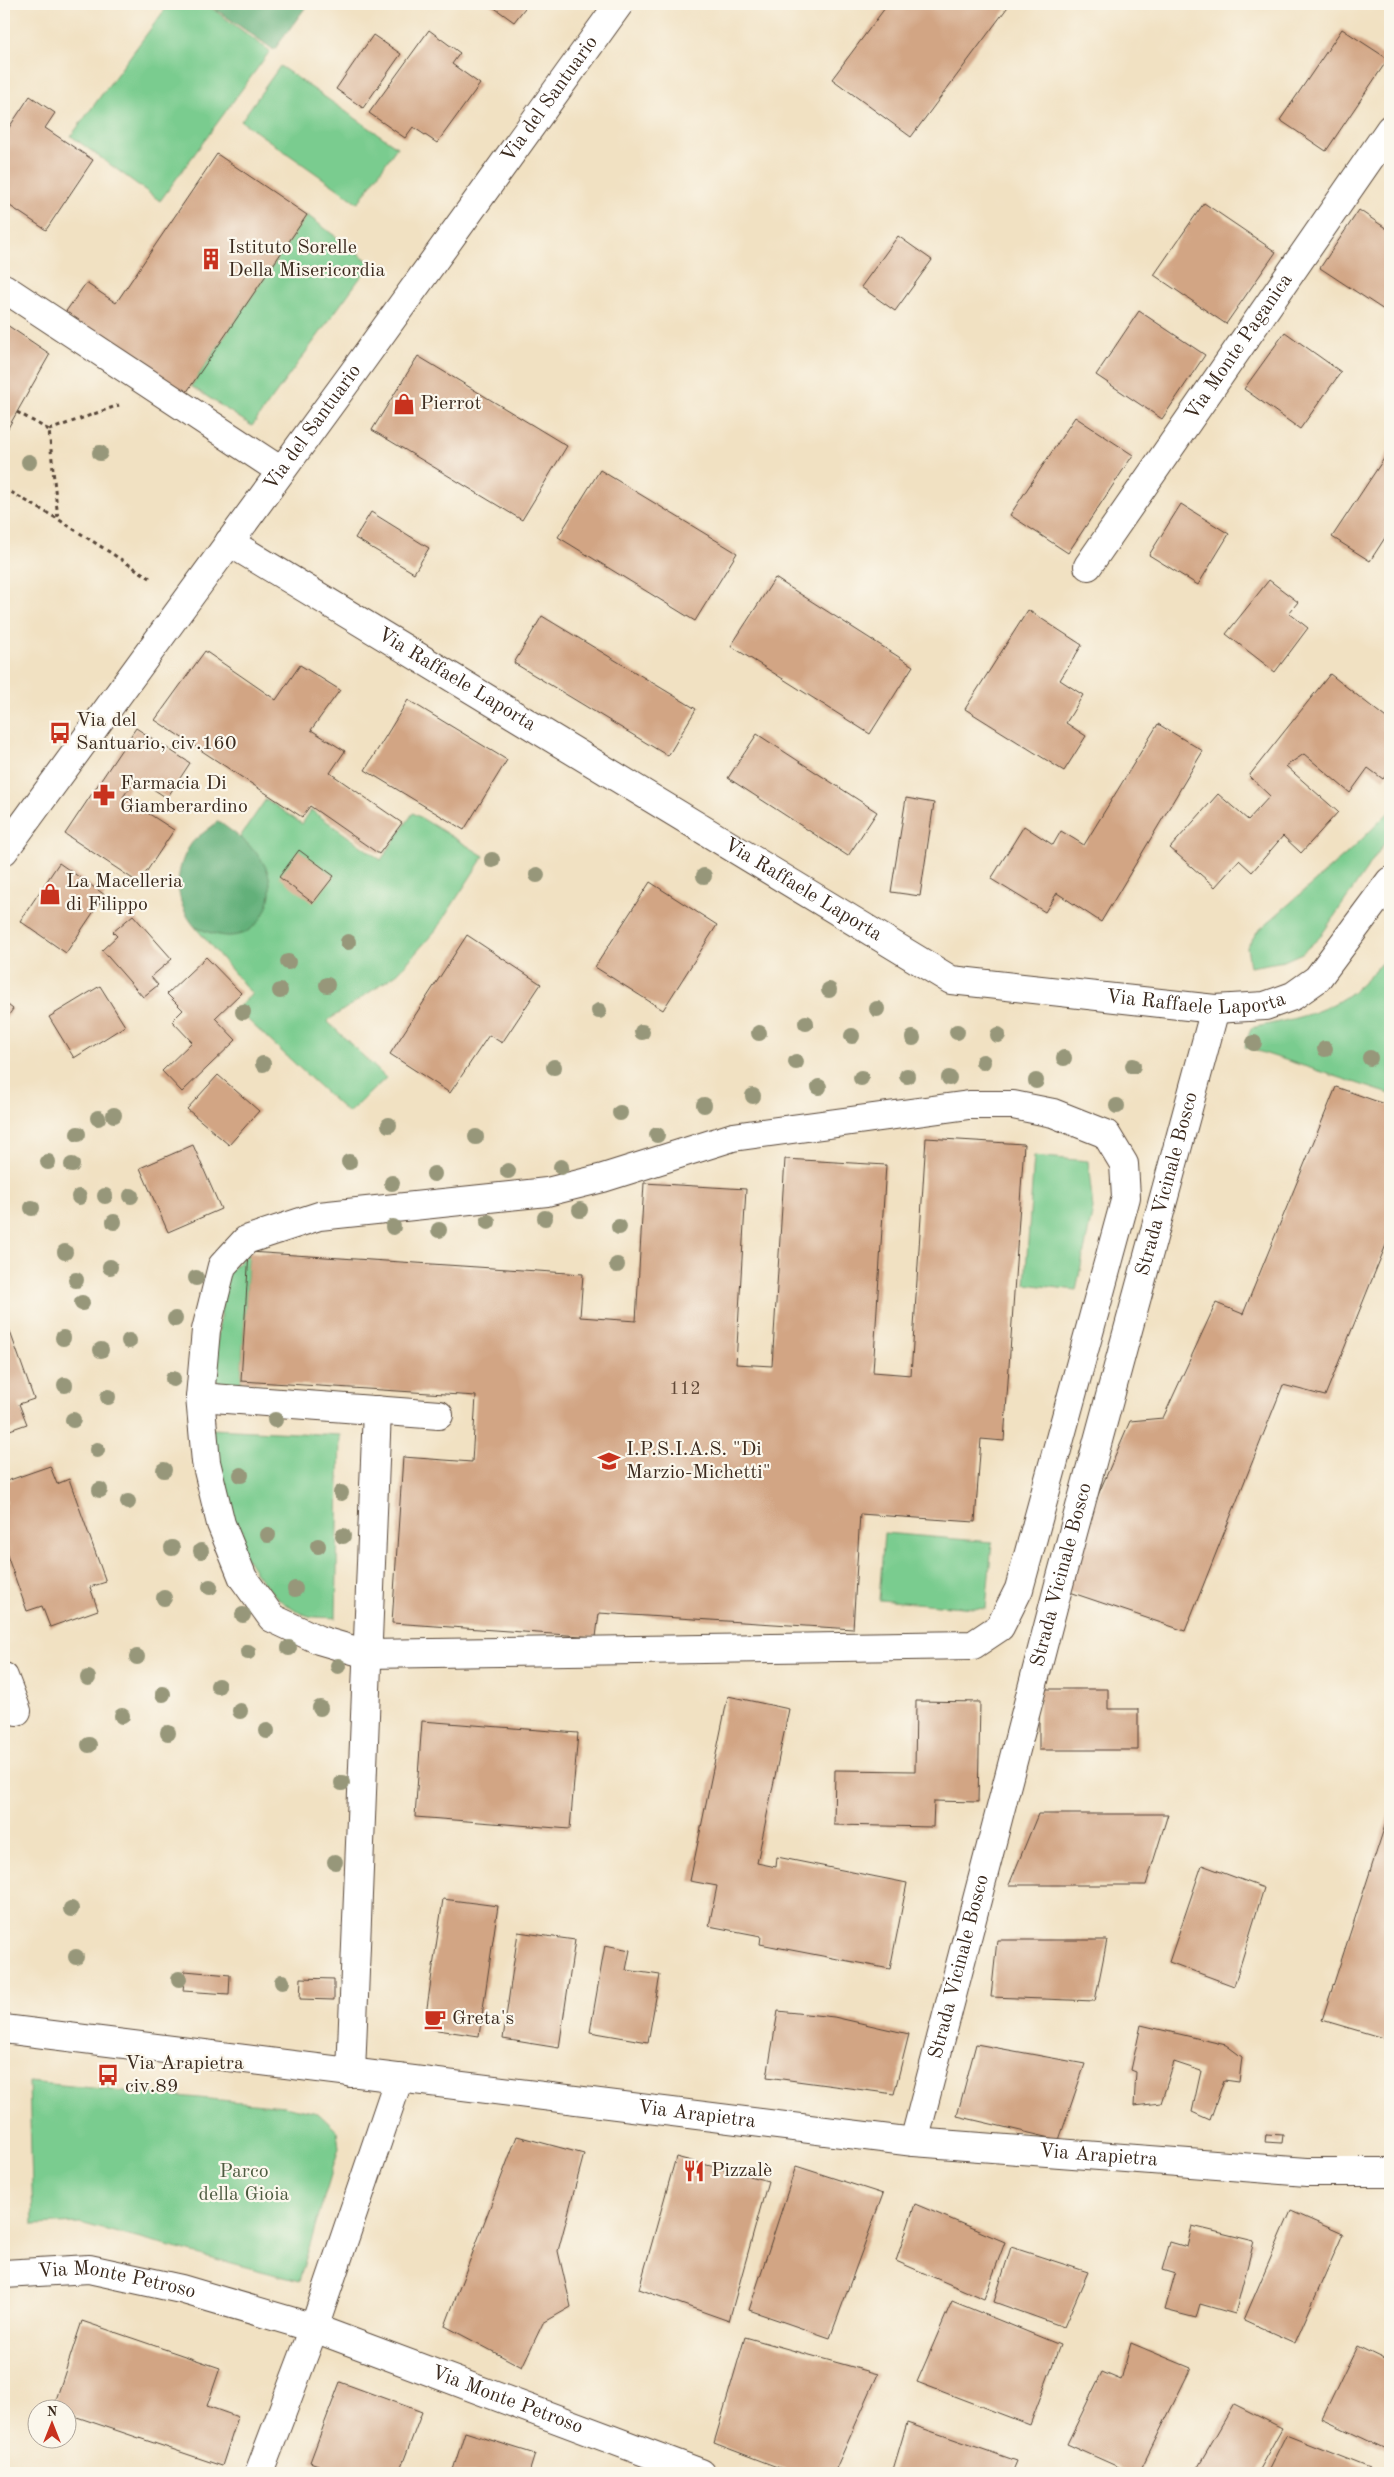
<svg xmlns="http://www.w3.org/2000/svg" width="1394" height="2477" font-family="'Old Standard TT',serif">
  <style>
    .green { fill: #7acc8f; stroke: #5a7b56 }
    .forest { fill: #63b07a; stroke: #4f6d4c }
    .building { fill: #d2a584 }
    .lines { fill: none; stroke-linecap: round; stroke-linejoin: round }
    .minor-casing { stroke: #564537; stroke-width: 30 }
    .path { stroke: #564537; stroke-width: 3; stroke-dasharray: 4 4; stroke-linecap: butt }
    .minor { stroke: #fff; stroke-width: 28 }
    .tree { fill: #97977a }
    .labels { text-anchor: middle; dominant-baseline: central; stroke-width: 4.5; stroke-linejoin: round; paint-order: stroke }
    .number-label { font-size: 18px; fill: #614938 }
    .street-label { font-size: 20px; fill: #3b2a1e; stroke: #fbf7ec }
    .poi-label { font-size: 20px; fill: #3b2a1e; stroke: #fbf7ec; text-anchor: start }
    .park-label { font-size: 20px; fill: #4e5b40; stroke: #fbf7ec }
  </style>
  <rect width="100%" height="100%" fill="#fbf7ec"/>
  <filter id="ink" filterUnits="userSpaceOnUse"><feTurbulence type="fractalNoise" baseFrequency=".02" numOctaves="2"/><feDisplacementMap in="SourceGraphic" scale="10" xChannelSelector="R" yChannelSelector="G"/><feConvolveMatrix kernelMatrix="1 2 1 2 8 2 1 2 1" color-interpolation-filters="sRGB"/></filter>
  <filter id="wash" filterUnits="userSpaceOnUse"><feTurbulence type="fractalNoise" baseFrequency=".0096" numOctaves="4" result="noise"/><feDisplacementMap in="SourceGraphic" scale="20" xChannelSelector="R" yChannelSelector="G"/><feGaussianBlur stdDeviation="1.12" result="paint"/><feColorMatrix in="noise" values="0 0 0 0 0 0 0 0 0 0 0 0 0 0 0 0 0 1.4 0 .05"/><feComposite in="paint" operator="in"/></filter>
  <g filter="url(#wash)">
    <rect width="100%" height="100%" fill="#f1e1c2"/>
    <g class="green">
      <path d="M169,4H206L270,51L160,201L71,136Z"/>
      <path d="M280,66L397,147L358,203L241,121Z"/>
      <path d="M307,215L371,263L252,426L191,386Z"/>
      <path d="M266,799L302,824L311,810L381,860L413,813L484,856L436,930L398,973L327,1021L386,1078L348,1113L236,1009L252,994L195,927L215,934L270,896C267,867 261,857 240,837Z"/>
      <path d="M1390,811V835L1320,937L1302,953L1284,961L1250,967L1247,947L1257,932L1353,848Z"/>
      <path d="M1390,952V1094L1245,1047L1251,1028C1317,1014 1347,1009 1390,952Z"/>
      <path d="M1034,1156L1088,1161L1093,1209L1076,1290L1025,1284Z"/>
      <path d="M249,1252L241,1381L239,1390C228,1388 219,1387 213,1376L225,1276Z"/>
      <path d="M212,1429L340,1435L336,1618C328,1617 318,1618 309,1616C269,1606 235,1545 223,1509C216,1486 215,1453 212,1429Z"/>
      <path d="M884,1533L992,1542L986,1609L879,1600Z"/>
      <path d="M29,2082L284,2106L318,2113L337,2131L339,2148L299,2281L80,2223L33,2225Z"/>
    </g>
    <g class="forest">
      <path d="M208,4H308L274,50Z"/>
      <path d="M218,821C235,834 255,846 265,866C279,892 264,934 231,936C219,937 206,931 195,927C174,902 173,871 191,844C197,836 210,829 218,821Z"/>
    </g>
    <g id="blocks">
      <g class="building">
        <path d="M489,4H528L514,22Z"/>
        <path d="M888,4H1010L911,137L832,79Z"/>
        <path d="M1342,29L1388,59L1326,151L1280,120Z"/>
        <path d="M429,30L460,53L452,64L480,84L437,143L413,127L405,138L369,113Z"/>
        <path d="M373,35L401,54L363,108L336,89Z"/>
        <path d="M30,96L55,113L45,128L93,160L46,230L4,202V135Z"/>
        <path d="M217,154L307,215L182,399L62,317L86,283L116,303Z"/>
        <path d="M1204,203L1276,252L1226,324L1154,275Z"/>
        <path d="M1359,210L1390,231V314L1320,268Z"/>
        <path d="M898,236L932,260L895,311L861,287Z"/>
        <path d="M1139,311L1205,355L1162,419L1096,375Z"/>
        <path d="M4,323L50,354L4,435Z"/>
        <path d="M1285,332L1341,372L1300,429L1244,389Z"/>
        <path d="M418,356L567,446L522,520L372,430Z"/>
        <path d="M1075,417L1133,455L1068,553L1010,515Z"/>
        <path d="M1389,451L1390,530L1370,561L1332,537Z"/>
        <path d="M600,470L737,553L695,621L558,537Z"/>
        <path d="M1181,504L1229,534L1198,585L1149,555Z"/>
        <path d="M371,512L429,548L414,573L355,538Z"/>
        <path d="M775,578L913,666L870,734L731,646Z"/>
        <path d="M1269,580L1298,602L1289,613L1308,628L1275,672L1226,634Z"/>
        <path d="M1028,610L1082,645L1060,680L1083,695L1066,723L1086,736L1064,771L965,709Z"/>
        <path d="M542,616L696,709L668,756L514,663Z"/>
        <path d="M205,651L276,700L300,665L340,690L311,730L345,751L330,773L402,823L379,854L310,806L302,817L155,720Z"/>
        <path d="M1330,674L1390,721V770L1383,779L1368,768L1350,793L1304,754L1286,766L1338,812L1301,853L1283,836L1252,872L1239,860L1215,887L1170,848L1218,794L1248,820L1270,796L1249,776Z"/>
        <path d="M408,700L507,760L464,830L365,770Z"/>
        <path d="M1158,724L1203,751L1101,922L1057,893L1045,912L991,879L1024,826L1053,845L1061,831L1084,845Z"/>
        <path d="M136,728L190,763L167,798L136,778L123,797L174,830L139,883L65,834Z"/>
        <path d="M757,734L877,812L848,856L728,778Z"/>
        <path d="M906,798L934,803L920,896L891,892Z"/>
        <path d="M299,850L334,876L313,903L279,877Z"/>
        <path d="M59,863L105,895L66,953L20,921Z"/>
        <path d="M650,882L717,925L663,1010L595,967Z"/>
        <path d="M133,915L172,959L151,977L158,985L143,997L102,950L117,936L113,932Z"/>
        <path d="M467,935L541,984L502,1043L489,1035L450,1093L390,1054Z"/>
        <path d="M206,957L241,993L215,1018L236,1040L182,1092L162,1071L192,1042L172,1021L183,1010L167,994Z"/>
        <path d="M100,986L125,1026L74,1058L49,1017Z"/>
        <path d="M4,1002L13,1009L4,1022Z"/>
        <path d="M218,1075L259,1111L229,1145L187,1109Z"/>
        <path d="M1336,1087L1390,1106V1235L1325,1396L1283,1385L1185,1631L1058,1588L1130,1421L1163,1418L1216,1303L1243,1314Z"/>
        <path d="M926,1138L1024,1144L1004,1441L981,1439L975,1522L860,1514L853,1629L599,1613L596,1637L392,1623L403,1457L472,1462L476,1396L241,1381L249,1252L583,1274L580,1317L636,1321L644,1183L746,1189L736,1364L772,1366L785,1159L886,1165L873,1372L911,1375Z"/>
        <path d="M193,1145L221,1209L168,1232L140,1168Z"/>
        <path d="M4,1315L34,1399L19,1404L27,1424L4,1432Z"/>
        <path d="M50,1466L57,1484L69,1479L106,1582L90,1587L98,1610L50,1627L42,1606L27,1611L4,1547V1504L7,1503L4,1494V1482Z"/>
        <path d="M1039,1689H1108V1709H1138V1750H1039Z"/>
        <path d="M728,1696L789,1709L757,1863L776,1867L777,1857L907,1883L890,1969L760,1944L761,1936L709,1926L717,1886L690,1881Z"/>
        <path d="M916,1701L980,1702L978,1802L934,1801L933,1827L834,1825L835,1770L915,1771Z"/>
        <path d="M422,1721L578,1733L570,1829L415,1817Z"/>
        <path d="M1390,1810V2040L1322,2020Z"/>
        <path d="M1038,1814H1168L1146,1885H1009Z"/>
        <path d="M1202,1865L1264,1888L1234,1986L1169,1962Z"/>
        <path d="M443,1899L498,1906L479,2036L424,2028Z"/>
        <path d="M518,1932L575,1940L559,2048L503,2039Z"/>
        <path d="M997,1940H1107L1095,2001L991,1997Z"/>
        <path d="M605,1945L630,1950L626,1970L660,1975L648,2042L590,2032Z"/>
        <path d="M185,1971L230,1975L229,1994L183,1991Z"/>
        <path d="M301,1978L334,1979V2000L300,1999Z"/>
        <path d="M778,2011L834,2017L909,2034L894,2094L767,2077Z"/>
        <path d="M1141,2025L1226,2045L1242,2057L1239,2082L1224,2080L1210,2120L1192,2112L1201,2071L1174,2062L1161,2103L1134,2106L1136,2072L1131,2070Z"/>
        <path d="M976,2044L1085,2064L1059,2140L957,2116Z"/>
        <path d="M1266,2134L1283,2135L1282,2143L1265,2142Z"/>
        <path d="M517,2136L584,2154L558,2251L571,2307L543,2323L522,2367L445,2326Z"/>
        <path d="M676,2157L768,2181L729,2321L639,2289Z"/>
        <path d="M796,2166L883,2194L830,2338L749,2310Z"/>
        <path d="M915,2204L1005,2242L984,2299L896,2261Z"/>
        <path d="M1291,2211L1343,2234L1295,2343L1244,2320Z"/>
        <path d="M1192,2226L1254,2241L1235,2314L1200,2304L1196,2318L1165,2310L1175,2274L1162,2270L1170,2242L1187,2247Z"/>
        <path d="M1011,2247L1088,2272L1064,2327L994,2302Z"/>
        <path d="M952,2301L1060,2345L1030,2425L917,2382Z"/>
        <path d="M82,2321L220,2368L207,2406L238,2417L222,2466L68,2414V2410L53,2409Z"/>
        <path d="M745,2337L878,2374L834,2473H793L714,2443Z"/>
        <path d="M1131,2343L1191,2368L1139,2473H1132L1067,2444L1102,2372L1121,2380Z"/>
        <path d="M1357,2346L1390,2362V2451L1322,2419Z"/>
        <path d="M340,2382L422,2412L399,2473H340L310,2462Z"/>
        <path d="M1234,2404L1282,2428L1257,2473H1194Z"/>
        <path d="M907,2423L1017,2461L1012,2473H892Z"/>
        <path d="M465,2432L535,2454L529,2473H452Z"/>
        <path d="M1286,2435L1370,2468L1368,2473H1267Z"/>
      </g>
    </g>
  </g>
  <g filter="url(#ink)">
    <use href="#blocks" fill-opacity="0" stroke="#564537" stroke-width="1"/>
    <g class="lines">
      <g class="minor-casing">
        <g id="minor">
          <path d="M4,288L281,471"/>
          <path id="s1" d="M229,542L951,980L1215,1009L1265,1006L1293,996L1317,979L1390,881"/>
          <path id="s2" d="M1088,566L1390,129"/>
          <path id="s3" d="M4,851L353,373L619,4"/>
          <path d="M969,1105H1013L1053,1113L1106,1134L1124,1164L1126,1197L1019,1589L1000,1627L973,1645L367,1654L319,1640L272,1618L243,1578L221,1524L206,1462L200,1397L206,1330L222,1266L246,1240L319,1216L547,1192L603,1178L733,1137Z"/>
          <path d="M200,1397L439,1415"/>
          <path d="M4,1677L17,1711"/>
          <path id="s4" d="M4,2029L914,2142L1307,2172H1390"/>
          <path d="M351,2073L377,1410"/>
          <path id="s5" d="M914,2142L1058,1588L1215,1009"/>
          <path id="s6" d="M4,2274L89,2269L181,2289L314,2328L701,2473"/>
          <path d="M259,2473L314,2328L399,2078"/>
        </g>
      </g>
      <g class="path">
        <path d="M17,412L49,430L58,519"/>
        <path d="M49,430L119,405"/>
        <path d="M4,488L61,521L150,578"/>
      </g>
      <use href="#minor" class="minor"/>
    </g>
    <g class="tree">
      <circle cx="100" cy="453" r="8"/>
      <circle cx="29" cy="462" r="8"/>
      <circle cx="492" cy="860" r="8"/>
      <circle cx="537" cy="875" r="8"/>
      <circle cx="704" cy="876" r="8"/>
      <circle cx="348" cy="942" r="8"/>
      <circle cx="288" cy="962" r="8"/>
      <circle cx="327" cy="985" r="8"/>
      <circle cx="829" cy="990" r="8"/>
      <circle cx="280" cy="991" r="8"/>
      <circle cx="877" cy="1009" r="8"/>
      <circle cx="599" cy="1011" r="8"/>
      <circle cx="243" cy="1012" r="8"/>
      <circle cx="806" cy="1023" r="8"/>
      <circle cx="642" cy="1032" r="8"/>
      <circle cx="957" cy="1032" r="8"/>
      <circle cx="759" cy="1033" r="8"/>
      <circle cx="998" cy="1035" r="8"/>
      <circle cx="852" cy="1036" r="8"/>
      <circle cx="913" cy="1038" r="8"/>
      <circle cx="1254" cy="1043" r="8"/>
      <circle cx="1325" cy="1049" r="8"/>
      <circle cx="1064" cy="1058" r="8"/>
      <circle cx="1370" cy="1058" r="8"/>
      <circle cx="796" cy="1062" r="8"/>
      <circle cx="983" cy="1062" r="8"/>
      <circle cx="263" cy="1064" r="8"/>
      <circle cx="1133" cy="1066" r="8"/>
      <circle cx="554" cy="1067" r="8"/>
      <circle cx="907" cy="1076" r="8"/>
      <circle cx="861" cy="1078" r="8"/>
      <circle cx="949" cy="1078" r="8"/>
      <circle cx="1036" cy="1081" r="8"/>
      <circle cx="819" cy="1087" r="8"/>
      <circle cx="753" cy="1096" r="8"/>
      <circle cx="704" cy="1105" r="8"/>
      <circle cx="1117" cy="1106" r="8"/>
      <circle cx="620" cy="1113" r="8"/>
      <circle cx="114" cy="1115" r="8"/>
      <circle cx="98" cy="1118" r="8"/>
      <circle cx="389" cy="1125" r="8"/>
      <circle cx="78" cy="1134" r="8"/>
      <circle cx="657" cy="1135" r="8"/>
      <circle cx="476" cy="1137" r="8"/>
      <circle cx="48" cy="1162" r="8"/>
      <circle cx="349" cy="1162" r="8"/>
      <circle cx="72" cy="1165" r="8"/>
      <circle cx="561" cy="1167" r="8"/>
      <circle cx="508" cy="1171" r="8"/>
      <circle cx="434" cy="1174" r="8"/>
      <circle cx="392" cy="1183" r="8"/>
      <circle cx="105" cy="1196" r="8"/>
      <circle cx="131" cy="1196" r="8"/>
      <circle cx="79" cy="1197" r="8"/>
      <circle cx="32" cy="1208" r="8"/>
      <circle cx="580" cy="1210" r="8"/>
      <circle cx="545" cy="1218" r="8"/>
      <circle cx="114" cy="1222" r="8"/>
      <circle cx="488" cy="1222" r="8"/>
      <circle cx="393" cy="1227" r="8"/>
      <circle cx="619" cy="1227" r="8"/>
      <circle cx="439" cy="1230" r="8"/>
      <circle cx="65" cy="1252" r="8"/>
      <circle cx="617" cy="1265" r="8"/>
      <circle cx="110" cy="1267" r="8"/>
      <circle cx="196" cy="1278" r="8"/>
      <circle cx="76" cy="1280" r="8"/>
      <circle cx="82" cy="1303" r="8"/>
      <circle cx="175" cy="1319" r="8"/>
      <circle cx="63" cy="1338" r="8"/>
      <circle cx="129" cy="1341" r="8"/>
      <circle cx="101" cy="1350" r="8"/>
      <circle cx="173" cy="1379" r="8"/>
      <circle cx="65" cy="1385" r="8"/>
      <circle cx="108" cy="1397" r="8"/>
      <circle cx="73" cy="1420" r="8"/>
      <circle cx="275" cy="1420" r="8"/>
      <circle cx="97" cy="1450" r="8"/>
      <circle cx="164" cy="1470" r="8"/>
      <circle cx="241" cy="1475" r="8"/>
      <circle cx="100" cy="1490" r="8"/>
      <circle cx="341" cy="1493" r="8"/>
      <circle cx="128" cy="1502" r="8"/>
      <circle cx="268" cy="1535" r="8"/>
      <circle cx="343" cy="1536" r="8"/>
      <circle cx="318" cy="1546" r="8"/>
      <circle cx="172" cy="1548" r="8"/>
      <circle cx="201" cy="1551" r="8"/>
      <circle cx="210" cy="1587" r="8"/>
      <circle cx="295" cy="1589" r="8"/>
      <circle cx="164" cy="1598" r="8"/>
      <circle cx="243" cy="1615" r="8"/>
      <circle cx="289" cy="1648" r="8"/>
      <circle cx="248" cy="1652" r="8"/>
      <circle cx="137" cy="1657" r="8"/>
      <circle cx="338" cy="1666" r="8"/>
      <circle cx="88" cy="1678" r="8"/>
      <circle cx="218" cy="1686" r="8"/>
      <circle cx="163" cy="1694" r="8"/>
      <circle cx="320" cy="1708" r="8"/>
      <circle cx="240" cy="1711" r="8"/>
      <circle cx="122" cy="1716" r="8"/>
      <circle cx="267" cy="1731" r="8"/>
      <circle cx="168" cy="1733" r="8"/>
      <circle cx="89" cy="1745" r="8"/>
      <circle cx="342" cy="1783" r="8"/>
      <circle cx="335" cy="1862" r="8"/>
      <circle cx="71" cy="1909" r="8"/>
      <circle cx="76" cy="1957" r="8"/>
      <circle cx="179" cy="1979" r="8"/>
      <circle cx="282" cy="1982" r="8"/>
    </g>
  </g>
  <defs>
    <g id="building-bare" transform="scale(1.725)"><path d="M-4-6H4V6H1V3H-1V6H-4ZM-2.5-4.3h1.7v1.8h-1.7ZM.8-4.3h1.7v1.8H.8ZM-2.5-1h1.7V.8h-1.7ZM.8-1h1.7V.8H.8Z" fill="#c8321e" stroke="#fbf7ec" stroke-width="2.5" paint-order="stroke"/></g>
    <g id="shop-bare" transform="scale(1.725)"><path d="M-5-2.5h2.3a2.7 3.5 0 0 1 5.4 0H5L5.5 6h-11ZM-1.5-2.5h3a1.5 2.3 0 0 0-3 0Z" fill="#c8321e" stroke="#fbf7ec" stroke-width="2.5" paint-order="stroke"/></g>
    <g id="bus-bare" transform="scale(1.725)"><path d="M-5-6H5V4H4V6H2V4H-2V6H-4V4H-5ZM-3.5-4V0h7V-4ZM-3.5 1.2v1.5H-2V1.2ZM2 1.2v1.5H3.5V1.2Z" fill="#c8321e" stroke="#fbf7ec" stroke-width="2.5" paint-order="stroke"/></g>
    <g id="pharmacy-bare" transform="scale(1.725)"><path d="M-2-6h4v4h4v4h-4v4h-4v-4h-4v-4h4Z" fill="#c8321e" stroke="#fbf7ec" stroke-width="2.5" paint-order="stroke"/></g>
    <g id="school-bare" transform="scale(1.725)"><path d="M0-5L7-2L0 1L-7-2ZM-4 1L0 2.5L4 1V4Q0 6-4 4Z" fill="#c8321e" stroke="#fbf7ec" stroke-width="2.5" paint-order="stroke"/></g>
    <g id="cafe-bare" transform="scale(1.725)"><path d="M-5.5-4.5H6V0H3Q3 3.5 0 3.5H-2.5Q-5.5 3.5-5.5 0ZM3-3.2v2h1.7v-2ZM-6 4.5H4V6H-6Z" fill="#c8321e" stroke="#fbf7ec" stroke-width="2.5" paint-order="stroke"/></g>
    <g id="restaurant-bare" transform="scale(1.725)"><path d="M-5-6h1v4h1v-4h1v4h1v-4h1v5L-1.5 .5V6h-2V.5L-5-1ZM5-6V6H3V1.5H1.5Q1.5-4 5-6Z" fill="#c8321e" stroke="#fbf7ec" stroke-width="2.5" paint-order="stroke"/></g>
  </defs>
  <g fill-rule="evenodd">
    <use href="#building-bare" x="211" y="259"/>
    <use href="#shop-bare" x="404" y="404"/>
    <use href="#bus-bare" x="60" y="733"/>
    <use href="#pharmacy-bare" x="104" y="795"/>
    <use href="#shop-bare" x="50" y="894"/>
    <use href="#school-bare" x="609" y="1461"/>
    <use href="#cafe-bare" x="435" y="2019"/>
    <use href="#bus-bare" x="108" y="2075"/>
    <use href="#restaurant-bare" x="694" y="2171"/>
  </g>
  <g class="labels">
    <g class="number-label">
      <text x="685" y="1389">112</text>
    </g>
    <g class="street-label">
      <text stroke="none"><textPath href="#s3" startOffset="929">Via del Santuario</textPath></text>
      <text stroke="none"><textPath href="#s2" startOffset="266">Via Monte Paganica</textPath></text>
      <text stroke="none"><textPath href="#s3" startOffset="524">Via del Santuario</textPath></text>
      <text stroke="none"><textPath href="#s1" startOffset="266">Via Raffaele Laporta</textPath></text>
      <text stroke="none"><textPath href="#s1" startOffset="671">Via Raffaele Laporta</textPath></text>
      <text stroke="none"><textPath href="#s1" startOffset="1091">Via Raffaele Laporta</textPath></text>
      <text stroke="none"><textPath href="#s5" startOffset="991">Strada Vicinale Bosco</textPath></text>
      <text stroke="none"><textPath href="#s5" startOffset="586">Strada Vicinale Bosco</textPath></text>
      <text stroke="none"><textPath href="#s5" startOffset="181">Strada Vicinale Bosco</textPath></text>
      <text stroke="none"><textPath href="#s4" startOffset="698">Via Arapietra</textPath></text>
      <text stroke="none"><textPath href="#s4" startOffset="1102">Via Arapietra</textPath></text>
      <text stroke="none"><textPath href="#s6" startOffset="114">Via Monte Petroso</textPath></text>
      <text stroke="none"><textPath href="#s6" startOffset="524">Via Monte Petroso</textPath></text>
    </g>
    <g class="poi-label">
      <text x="228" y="248">Istituto Sorelle<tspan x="228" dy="23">Della Misericordia</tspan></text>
      <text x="420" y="404">Pierrot</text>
      <text x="76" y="721">Via del<tspan x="76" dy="23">Santuario, civ.160</tspan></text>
      <text x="120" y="784">Farmacia Di<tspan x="120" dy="23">Giamberardino</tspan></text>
      <text x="66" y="882">La Macelleria<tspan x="66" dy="23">di Filippo</tspan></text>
      <text x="626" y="1450">I.P.S.I.A.S. "Di<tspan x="626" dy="23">Marzio-Michetti"</tspan></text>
      <text x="452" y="2019">Greta's</text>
      <text x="125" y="2064">Via Arapietra<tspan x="125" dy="23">civ.89</tspan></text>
      <text x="711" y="2171">Pizzalè</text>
    </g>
    <g class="park-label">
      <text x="244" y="2172">Parco<tspan x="244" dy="23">della Gioia</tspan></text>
    </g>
  </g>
  <rect width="1394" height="2477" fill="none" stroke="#fbf7ec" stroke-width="20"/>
  <g transform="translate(52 2424)"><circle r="24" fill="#fbf7ec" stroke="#aea59a"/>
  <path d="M0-4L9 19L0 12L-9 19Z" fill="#c8321e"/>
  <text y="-8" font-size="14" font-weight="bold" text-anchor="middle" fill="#3b2a1e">N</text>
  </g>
</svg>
